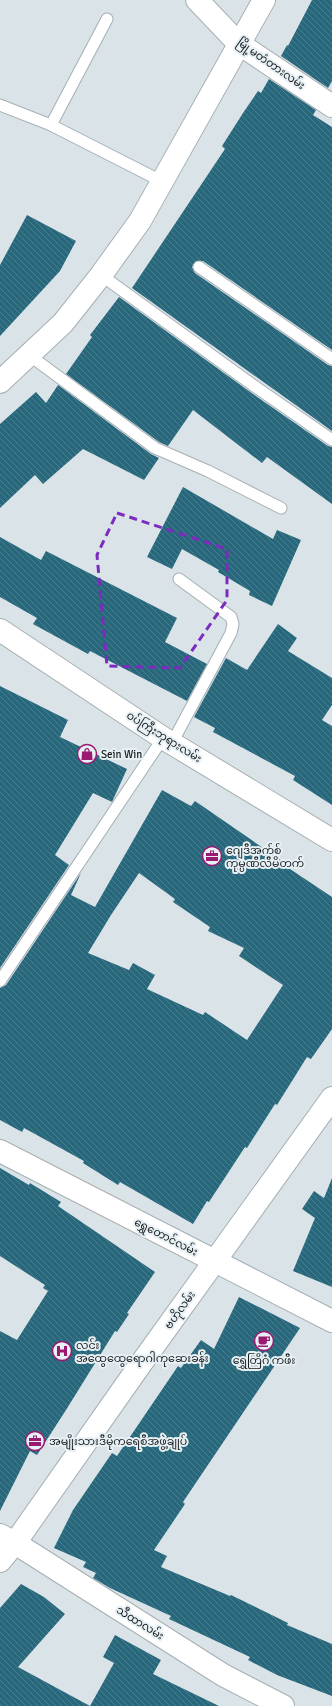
<svg xmlns="http://www.w3.org/2000/svg" width="332" height="1706" font-family="Signika,'Noto Sans Myanmar',sans-serif">
  <style>
    .building { fill: url(#building-back-hatch); fill-rule: evenodd }
    .lines { fill: none; stroke-linecap: round; stroke-linejoin: round }
    .service-casing { stroke: #a6afb3; stroke-width: 13 }
    .minor-casing { stroke: #a6afb3; stroke-width: 24 }
    .tertiary-casing { stroke: #a6afb3; stroke-width: 24 }
    .primary-casing { stroke: #a6afb3; stroke-width: 24 }
    .service { stroke: #fff; stroke-width: 11 }
    .minor { stroke: #fff; stroke-width: 22 }
    .tertiary { stroke: #fff; stroke-width: 22 }
    .primary { stroke: #fff; stroke-width: 22 }
    .marked { fill: none; stroke: #7b2cbf; stroke-width: 3; stroke-dasharray: 8 5; stroke-linejoin: round }
    .labels { text-anchor: middle; dominant-baseline: central; stroke-width: 4; stroke-linejoin: round; paint-order: stroke }
    .street-label { font-size: 11px; fill: #171a1c; stroke: #e7f1f5 }
    .poi-label { font-size: 11px; fill: #171a1c; stroke: #e7f1f5; text-anchor: start }
  </style>
  <defs>
    <pattern id="building-back-hatch" width="6" height="6" patternUnits="userSpaceOnUse"><rect width="6" height="6" fill="#27687d"/><path d="M-1 5l2 2M0 0l6 6M5-1l2 2" fill="none" stroke="#4c7c8c"/></pattern>
  </defs>
  <rect width="100%" height="100%" fill="#dae4e8"/>
  <g class="building">
    <path d="M312,0H332V81L328,88L281,56L287,45L288,46Z"/>
    <path d="M269,79L316,110L313,115L332,127V350L203,261H196L192,267L195,273L328,365L332,366V431L132,288L225,149L222,146L243,113L258,91L261,93Z"/>
    <path d="M27,215L76,241L60,271L0,336V265Z"/>
    <path d="M119,297L253,394L328,446L332,447V504L267,457L262,463L193,410L168,446L159,442L66,374L92,337L90,335Z"/>
    <path d="M58,385L151,454L159,458L144,480L83,449L43,484L35,475L0,508V424L36,392L46,403Z"/>
    <path d="M183,487L273,539L277,530L301,540L272,606L249,595L250,591L218,572L219,570L182,549L172,569L147,557Z"/>
    <path d="M0,537L41,560L46,551L177,618L165,642L207,664L187,701L90,651L88,654L33,624L37,618L0,597Z"/>
    <path d="M278,624L297,638L288,651L332,678V705L322,720L332,726V805L293,780L295,776L213,732L215,728L194,717L226,658L247,670Z"/>
    <path d="M0,686L68,720L60,737L127,769L112,802L93,793L55,855L69,865L0,968Z"/>
    <path d="M162,790L191,806L195,801L285,863L284,865L332,897V1029L311,1059L307,1057L277,1105L275,1104L247,1148L245,1147L209,1202L207,1201L193,1224L120,1182L118,1185L83,1163L84,1161L24,1128L22,1132L0,1120V988L6,985L81,873L71,895L95,907ZM139,873L175,899L173,902L210,927L208,931L244,948L239,956L283,985L247,1040L205,1012L203,1015L147,989L155,975L133,963L129,970L88,953L111,915Z"/>
    <path d="M0,1168L29,1185L30,1183L61,1202L58,1206L155,1272L127,1313L129,1314L117,1332L115,1331L66,1410L37,1455L30,1451L0,1511V1331L17,1340L48,1291L43,1288L45,1285L0,1256Z"/>
    <path d="M332,1178V1287L293,1271L315,1218L302,1209L314,1191L324,1198Z"/>
    <path d="M239,1297L300,1328L183,1502L185,1504L154,1550L167,1556L161,1567L230,1596L231,1595L288,1623L287,1625L332,1644V1696L277,1675L248,1660L250,1657L169,1619L171,1616L110,1588L93,1578L96,1573L83,1567L86,1562L54,1548L73,1510L112,1453L117,1456L178,1366L181,1368L201,1340L214,1349Z"/>
    <path d="M21,1584L44,1597L65,1614L18,1667L90,1706L114,1663L103,1657L115,1635L161,1660L153,1674L219,1706H0V1608Z"/>
  </g>
  <g class="lines">
    <g class="service-casing">
      <g id="service">
        <path d="M0,105L51,125L163,182"/>
        <path d="M51,125L107,19"/>
        <path d="M199,267L332,359"/>
        <path d="M101,275L257,388L332,440"/>
        <path d="M29,355L155,448L208,471L281,508"/>
        <path d="M172,743L231,633L233,624L231,617L179,579"/>
        <path d="M0,981L163,738"/>
      </g>
    </g>
    <g class="minor-casing">
      <g id="minor">
        <path d="M197,0L238,43L332,106"/>
        <path d="M0,1151L332,1321"/>
        <path d="M0,1535L15,1543L223,1675L283,1706"/>
        <path d="M0,1561L15,1543L140,1365L332,1098"/>
      </g>
    </g>
    <g class="tertiary-casing">
      <path id="tertiary" d="M0,630L163,738L332,840"/>
    </g>
    <g class="primary-casing">
      <path id="primary" d="M0,382L63,323L101,275L140,221L264,0"/>
    </g>
    <use href="#service" class="service"/>
    <use href="#minor" class="minor"/>
    <use href="#tertiary" class="tertiary"/>
    <use href="#primary" class="primary"/>
  </g>
  <path class="marked" d="M117,513L227,549V600L180,668L107,666L97,555Z"/>
  <defs>
    <g id="shop-ring" transform="scale(1)"><circle r="9.5" fill="#e7f1f5" stroke="#9a1a71" stroke-width="1.5"/><path d="M-5-2.5h2.3a2.7 3.5 0 0 1 5.4 0H5L5.5 6h-11ZM-1.5-2.5h3a1.5 2.3 0 0 0-3 0Z" fill="#9a1a71"/></g>
    <g id="office-ring" transform="scale(1)"><circle r="9.5" fill="#e7f1f5" stroke="#9a1a71" stroke-width="1.5"/><path d="M-6-3h4V-5.5h4V-3h4V5H-6ZM-1-4.5V-3h2v-1.5ZM-6 0V1H6V0Z" fill="#9a1a71"/></g>
    <g id="cafe-ring" transform="scale(1)"><circle r="9.5" fill="#e7f1f5" stroke="#9a1a71" stroke-width="1.5"/><path d="M-5.5-4.5H6V0H3Q3 3.5 0 3.5H-2.5Q-5.5 3.5-5.5 0ZM3-3.2v2h1.7v-2ZM-6 4.5H4V6H-6Z" fill="#9a1a71"/></g>
    <g id="hospital-ring" transform="scale(1)"><circle r="9.5" fill="#e7f1f5" stroke="#9a1a71" stroke-width="1.5"/><path d="M-5-5h3v3.5h4V-5h3V5h-3V1.5h-4V5h-3Z" fill="#9a1a71"/></g>
  </defs>
  <g fill-rule="evenodd">
    <use href="#shop-ring" x="87" y="754"/>
    <use href="#office-ring" x="212" y="856"/>
    <use href="#cafe-ring" x="264" y="1341"/>
    <use href="#hospital-ring" x="62" y="1351"/>
    <use href="#office-ring" x="35" y="1441"/>
  </g>
  <g class="labels">
    <g class="street-label">
      <text transform="translate(271 64) rotate(35)">မြို့မတံတားလမ်း</text>
      <text transform="translate(164 737) rotate(32)">ဝပ်ကြီးဘုရားလမ်း</text>
      <text transform="translate(166 1237) rotate(27)">ရွှေတောင်လမ်း</text>
      <text transform="translate(180 1310) rotate(-54)">ဗဟိုလမ်း</text>
      <text transform="translate(140 1623) rotate(32)">သီထာလမ်း</text>
    </g>
    <g class="poi-label">
      <text x="101" y="754">Sein Win</text>
      <text x="226" y="850">ဂျေဒီအက်စ်<tspan x="226" dy="13">ကုမ္ပဏီလီမိတက်</tspan></text>
      <text x="76" y="1345">လင်း<tspan x="76" dy="13">အထွေထွေရောဂါကုဆေးခန်း</tspan></text>
      <text x="264" y="1360" text-anchor="middle">ရွှေတြိဂံ ကဖီး</text>
      <text x="49" y="1441">အမျိုးသားဒီမိုကရေစီအဖွဲ့ချုပ်</text>
    </g>
  </g>
</svg>
